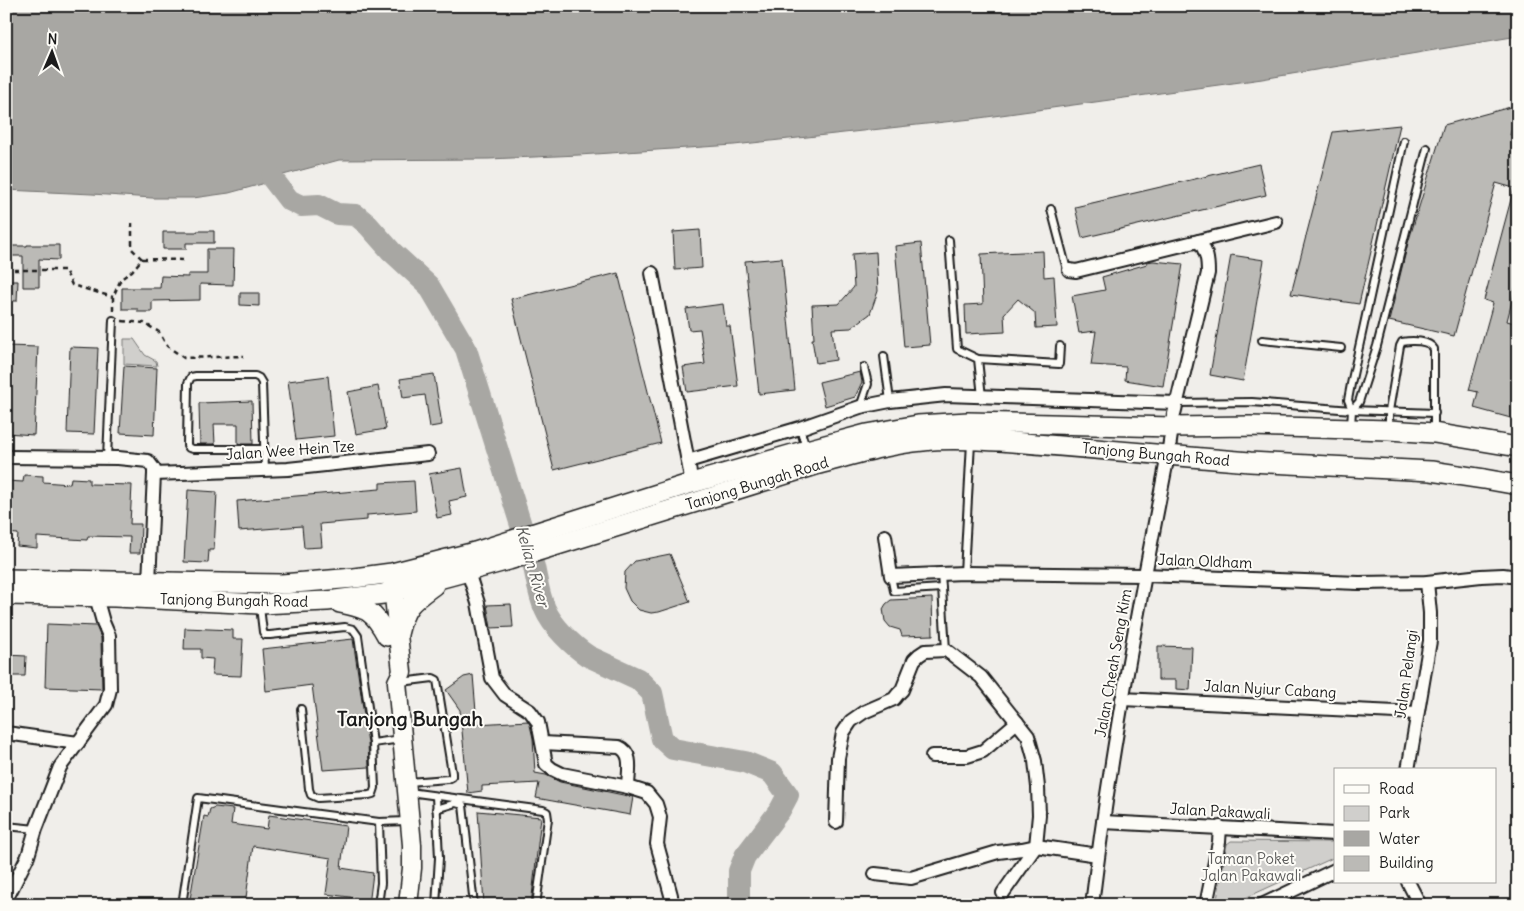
<svg xmlns="http://www.w3.org/2000/svg" width="1524" height="911" font-family="Delius,sans-serif">
  <style>
    .green { fill: #d0cfcc; stroke: #767674 }
    .water { fill: #a8a7a3; stroke: #706f6d }
    .lines { fill: none; stroke-linecap: round; stroke-linejoin: round }
    .river { stroke: #a8a7a3; stroke-width: 22 }
    .building { fill: #bbbab6; stroke: #1c1c1c }
    .lane-casing { stroke: #1c1c1c; stroke-width: 10 }
    .street-casing { stroke: #1c1c1c; stroke-width: 16 }
    .secondary-casing { stroke: #1c1c1c; stroke-width: 21 }
    .primary-casing { stroke: #1c1c1c; stroke-width: 22 }
    .path { stroke: #1c1c1c; stroke-width: 2.5; stroke-dasharray: 5 4; stroke-linecap: butt }
    .lane { stroke: #fdfcf7; stroke-width: 6 }
    .street { stroke: #fdfcf7; stroke-width: 12 }
    .secondary { stroke: #fdfcf7; stroke-width: 18 }
    .primary { stroke: #fdfcf7; stroke-width: 19 }
    .labels { text-anchor: middle; dominant-baseline: central; stroke-width: 4; stroke-linejoin: round; paint-order: stroke }
    .street-label { font-size: 15px; fill: #1c1c1c; stroke: #fdfcf7 }
    .park-label { font-size: 15px; fill: #5b5b5a; stroke: #fdfcf7 }
    .water-label { font-size: 16px; font-style: italic; fill: #5b5b59; stroke: #fdfcf7 }
    .district-label { font-size: 20px; font-weight: bold; fill: #1c1c1c; stroke: #fdfcf7 }
  </style>
  <rect width="100%" height="100%" fill="#f0eeea"/>
  <filter id="ink" filterUnits="userSpaceOnUse"><feTurbulence type="fractalNoise" baseFrequency=".02" numOctaves="2"/><feDisplacementMap in="SourceGraphic" scale="10" xChannelSelector="R" yChannelSelector="G"/><feConvolveMatrix kernelMatrix="1 2 1 2 8 2 1 2 1" color-interpolation-filters="sRGB"/></filter>
  <g filter="url(#ink)">
    <g class="green">
      <path d="M124,339H134L145,355L156,361L157,366L124,364Z"/>
      <path d="M1231,841L1335,842V857L1230,905H1216L1227,844Z"/>
    </g>
    <path class="water" d="M6,6H1518V36L1262,79L972,119L734,145L579,155L489,159L339,160L272,178L262,184L229,193L193,198H152L92,194L6,190Z"/>
    <g class="lines">
      <path class="river" d="M272,178L289,200L301,206L319,205L337,214L356,215L368,225L391,251L429,286L466,349L534,567C537,581 539,596 545,609C552,626 573,646 588,656L638,679L652,693L662,739L673,749L745,762L772,773L788,795L780,810L745,856L739,871V905"/>
    </g>
    <g class="building">
      <path d="M1518,105L1510,135L1518,136V277L1507,321L1518,324V420L1474,408L1478,392L1469,390L1493,303L1484,300L1514,188L1496,183L1454,336L1389,321L1408,243L1444,125Z"/>
      <path d="M1400,125L1359,304L1291,294L1333,132Z"/>
      <path d="M1259,164L1266,195L1082,238L1075,207Z"/>
      <path d="M700,230L702,268L675,270L673,232Z"/>
      <path d="M197,231H214V243H186V249H163V232H197Z"/>
      <path d="M921,243L930,345L904,347L895,246Z"/>
      <path d="M27,245H59V260L39,259V287H23V256H10V246H27Z"/>
      <path d="M207,249H234L233,285L200,284V300L152,301V312H138V309H122V288H160L161,276L188,277V274H207Z"/>
      <path d="M1043,251L1044,277L1054,276L1057,327L1036,328L1035,313L1018,299L1004,314L1005,332L966,334L965,305L983,304L981,254Z"/>
      <path d="M876,252L878,291L870,314L851,328L832,329L836,360L816,363L812,339H814L812,305L839,304L854,287L852,254Z"/>
      <path d="M1231,255L1264,260L1243,381L1210,375Z"/>
      <path d="M782,258L795,390L759,394L745,261Z"/>
      <path d="M1153,261L1183,264L1163,386L1125,380L1126,367L1091,365L1096,331L1079,333L1072,296L1105,290L1102,277L1147,264V262Z"/>
      <path d="M618,273L661,443L554,470L511,299Z"/>
      <path d="M6,281H18L17,301H6Z"/>
      <path d="M240,293H259V306L240,305Z"/>
      <path d="M723,304L726,326H730L738,386L687,392L683,367L705,364L700,329L689,330L686,309Z"/>
      <path d="M6,346L38,347L34,435L6,433Z"/>
      <path d="M70,347L98,348L94,434L67,433Z"/>
      <path d="M124,366L157,368L154,435L120,433Z"/>
      <path d="M860,372L862,382L855,397L825,406L819,382Z"/>
      <path d="M434,374L442,425L430,427L425,395L403,398L400,379Z"/>
      <path d="M328,376L334,436L296,440L288,381Z"/>
      <path d="M378,386L386,429L356,434L348,392Z"/>
      <path d="M252,401L253,444H238V424H214L215,444H200L199,403Z"/>
      <path d="M462,468L467,497L449,501L452,515L437,518L429,474Z"/>
      <path d="M24,475L43,476V482L70,484L71,478L89,479V484L132,485L130,524H141L140,553H129L130,537L88,536L87,540L37,537V548L17,546L18,534L6,533V481L23,482Z"/>
      <path d="M414,481L416,511L367,515V520L320,524L322,547L304,548L302,526L239,531L237,501L380,489V483Z"/>
      <path d="M188,490L217,492L214,550H209L208,563L184,562Z"/>
      <path d="M670,554L690,602L659,612L651,613L639,610L630,601L624,588L625,572L635,561Z"/>
      <path d="M932,598L933,635L902,636L900,630L890,627L885,621L883,609L886,604L891,600Z"/>
      <path d="M511,604L513,627L491,628L487,605Z"/>
      <path d="M47,624L96,626L101,638L102,689L45,687Z"/>
      <path d="M185,628L233,630V639H243L241,676L212,675L213,659L201,658V649H184Z"/>
      <path d="M353,639L368,743L369,767L323,770L312,685L266,691L262,649Z"/>
      <path d="M1158,646L1192,647L1190,690L1176,689V680H1158Z"/>
      <path d="M6,655L26,656L25,676H6Z"/>
      <path d="M473,675L477,724L528,721L530,725L533,738L535,773L546,775L560,782L633,797L630,815L536,798L539,783L482,786V791L468,793L460,710L446,690L464,677Z"/>
      <path d="M215,807L233,809L231,824L267,829L269,815L346,826L341,868L373,873L369,905H356L357,898L326,894L331,858L253,846L245,905H189L204,816L208,817L210,809Z"/>
      <path d="M478,811L541,817L531,905H484Z"/>
    </g>
    <g class="lines">
      <g class="lane-casing">
        <g id="lane">
          <path d="M1051,209L1066,266L1069,270"/>
          <path d="M949,240L957,349L978,359L982,397"/>
          <path d="M1262,340L1341,348"/>
          <path d="M884,356L890,401"/>
          <path d="M978,359L1059,364L1060,346"/>
          <path d="M1177,403L1252,402L1352,410L1435,413"/>
          <path d="M860,407L868,384L864,367"/>
          <path d="M1352,410L1348,400L1351,384L1404,141"/>
          <path d="M1351,426L1352,410L1359,402L1377,346L1427,148"/>
          <path d="M800,428L806,448"/>
          <path d="M1389,429V411L1400,346L1402,342C1412,340 1429,340 1434,349V431"/>
          <path d="M264,449H193L189,448L187,445L188,383L191,377L196,376H255L259,378L262,383L265,470"/>
          <path d="M107,458L113,320"/>
          <path d="M941,573L946,650"/>
          <path d="M964,573L971,442"/>
          <path d="M891,576L894,591L942,588"/>
          <path d="M260,607L263,632L265,635H270L345,627L353,629L358,636L373,743"/>
          <path d="M401,682L433,678L437,680L452,773V777L448,779L408,782"/>
          <path d="M301,709L309,789L311,795L318,798L369,795L373,794L375,788L373,743L401,739"/>
          <path d="M409,792L543,810L547,812L548,819L536,905"/>
          <path d="M436,809L456,803L463,805L474,905"/>
          <path d="M6,826L36,829"/>
          <path d="M182,905L198,798L379,822L407,821"/>
          <path d="M378,905L381,883L379,822"/>
          <path d="M436,905L439,858L436,796"/>
        </g>
      </g>
      <g class="street-casing">
        <g id="street">
          <path d="M1069,270L1076,271L1276,222"/>
          <path d="M652,273L692,483"/>
          <path d="M6,457L118,458L148,461L154,469V474L149,582"/>
          <path d="M688,461L800,428L860,407L890,401L946,395L1177,403"/>
          <path d="M154,474L288,469L428,454"/>
          <path d="M885,536L891,576L964,573L1144,575L1359,583L1427,582L1481,576L1503,575L1518,577"/>
          <path d="M468,572L478,603L492,678L505,695L530,711L538,722L546,764L552,769L562,774L628,787L647,793L656,804L660,817L657,844L671,895L672,905"/>
          <path d="M1122,699L1417,713"/>
          <path d="M6,733L78,743"/>
          <path d="M543,743L619,747C634,753 628,773 628,787"/>
          <path d="M932,756H967L983,751L1017,722"/>
          <path d="M1408,770L1430,641V613L1427,582"/>
          <path d="M836,822L838,758L843,733L851,721L864,712L894,699L898,694L902,690L914,660L919,655L925,651L946,650L981,677L1028,736L1035,761L1038,787L1039,815L1036,846L1003,893"/>
          <path d="M1103,822L1335,834"/>
          <path d="M875,874L911,878L998,852L1022,849L1036,846L1098,855"/>
          <path d="M1408,882L1420,905"/>
          <path d="M6,900L28,856L36,829L60,767L106,705L110,689L109,636L103,622L96,597"/>
          <path d="M1092,905C1110,754 1139,604 1168,455L1174,414L1208,273C1208,260 1207,252 1199,241"/>
          <path d="M1206,905L1219,842L1220,827"/>
          <path d="M1262,905L1335,870"/>
        </g>
      </g>
      <g class="secondary-casing">
        <path id="secondary" d="M392,578L402,672L397,682L412,845V868L408,905"/>
      </g>
      <g class="primary-casing">
        <g id="primary">
          <path d="M6,579L282,584L354,578L392,573L475,552L692,483L807,450L867,434L918,425L968,422L1172,427L1250,426L1389,430L1434,433L1518,447"/>
          <path d="M6,595L115,597L260,604L327,601L383,594L509,560L819,464C853,455 888,444 923,441C949,438 974,440 1000,441L1250,462L1431,471L1484,479L1518,485"/>
          <path d="M340,603C368,609 373,610 387,636"/>
          <path d="M398,634C405,605 411,602 434,585"/>
        </g>
      </g>
      <g class="path">
        <path d="M142,259L185,260"/>
        <path d="M14,270H65L72,285L113,297"/>
        <path d="M113,311V297L121,279L132,271L142,259L132,249V223"/>
        <path d="M122,321L144,323L159,332L167,346L184,358L244,356"/>
      </g>
      <use href="#lane" class="lane"/>
      <use href="#street" class="street"/>
      <use href="#secondary" class="secondary"/>
      <use href="#primary" class="primary"/>
    </g>
  </g>
  <g class="labels">
    <g class="street-label">
      <text transform="translate(290 450) rotate(-4)">Jalan Wee Hein Tze</text>
      <text transform="translate(1156 454) rotate(5)">Tanjong Bungah Road</text>
      <text transform="translate(757 483) rotate(-17)">Tanjong Bungah Road</text>
      <text transform="translate(1205 561) rotate(2)">Jalan Oldham</text>
      <text transform="translate(234 600) rotate(1)">Tanjong Bungah Road</text>
      <text transform="translate(1113 663) rotate(-80)">Jalan Cheah Seng Kim</text>
      <text transform="translate(1406 674) rotate(-82)">Jalan Pelangi</text>
      <text transform="translate(1270 689) rotate(3)">Jalan Nyiur Cabang</text>
      <text transform="translate(1220 811) rotate(3)">Jalan Pakawali</text>
    </g>
    <g class="park-label">
      <text x="1251" y="858">Taman Poket<tspan x="1251" dy="17">Jalan Pakawali</tspan></text>
    </g>
    <g class="water-label">
      <text transform="translate(533 566) rotate(74)">Kelian River</text>
    </g>
    <g class="district-label">
      <text x="410" y="718">Tanjong Bungah</text>
    </g>
  </g>
  <rect width="1524" height="911" fill="none" stroke="#fdfcf7" stroke-width="25"/>
  <rect x="12" y="12" width="1499" height="886" fill="none" stroke="#1c1c1c" stroke-width="2" filter="url(#ink)"/>
  <rect x="1334" y="768" width="162" height="115" fill="#fdfcf7" stroke="#a3a29f"/>
  <rect x="1344" y="785" width="25" height="8" fill="#fdfcf7" stroke="#a3a29f"/>
  <text x="1379" y="794" font-size="15" fill="#1c1c1c">Road</text>
  <rect x="1344" y="806" width="25" height="15" fill="#d0cfcc" stroke="#a3a29f"/>
  <text x="1379" y="818" font-size="15" fill="#1c1c1c">Park</text>
  <rect x="1344" y="831" width="25" height="15" fill="#a8a7a3" stroke="#a3a29f"/>
  <text x="1379" y="844" font-size="15" fill="#1c1c1c">Water</text>
  <rect x="1344" y="856" width="25" height="15" fill="#bbbab6" stroke="#a3a29f"/>
  <text x="1379" y="868" font-size="15" fill="#1c1c1c">Building</text>
  <g transform="translate(52 52) rotate(2)" stroke="#fdfcf7" stroke-width="4" paint-order="stroke">
  <path d="M0-4L9 19L0 12L-9 19Z" fill="#1c1c1c"/>
  <text y="-8" font-size="14" font-weight="bold" text-anchor="middle" fill="#1c1c1c">N</text>
  </g>
</svg>
